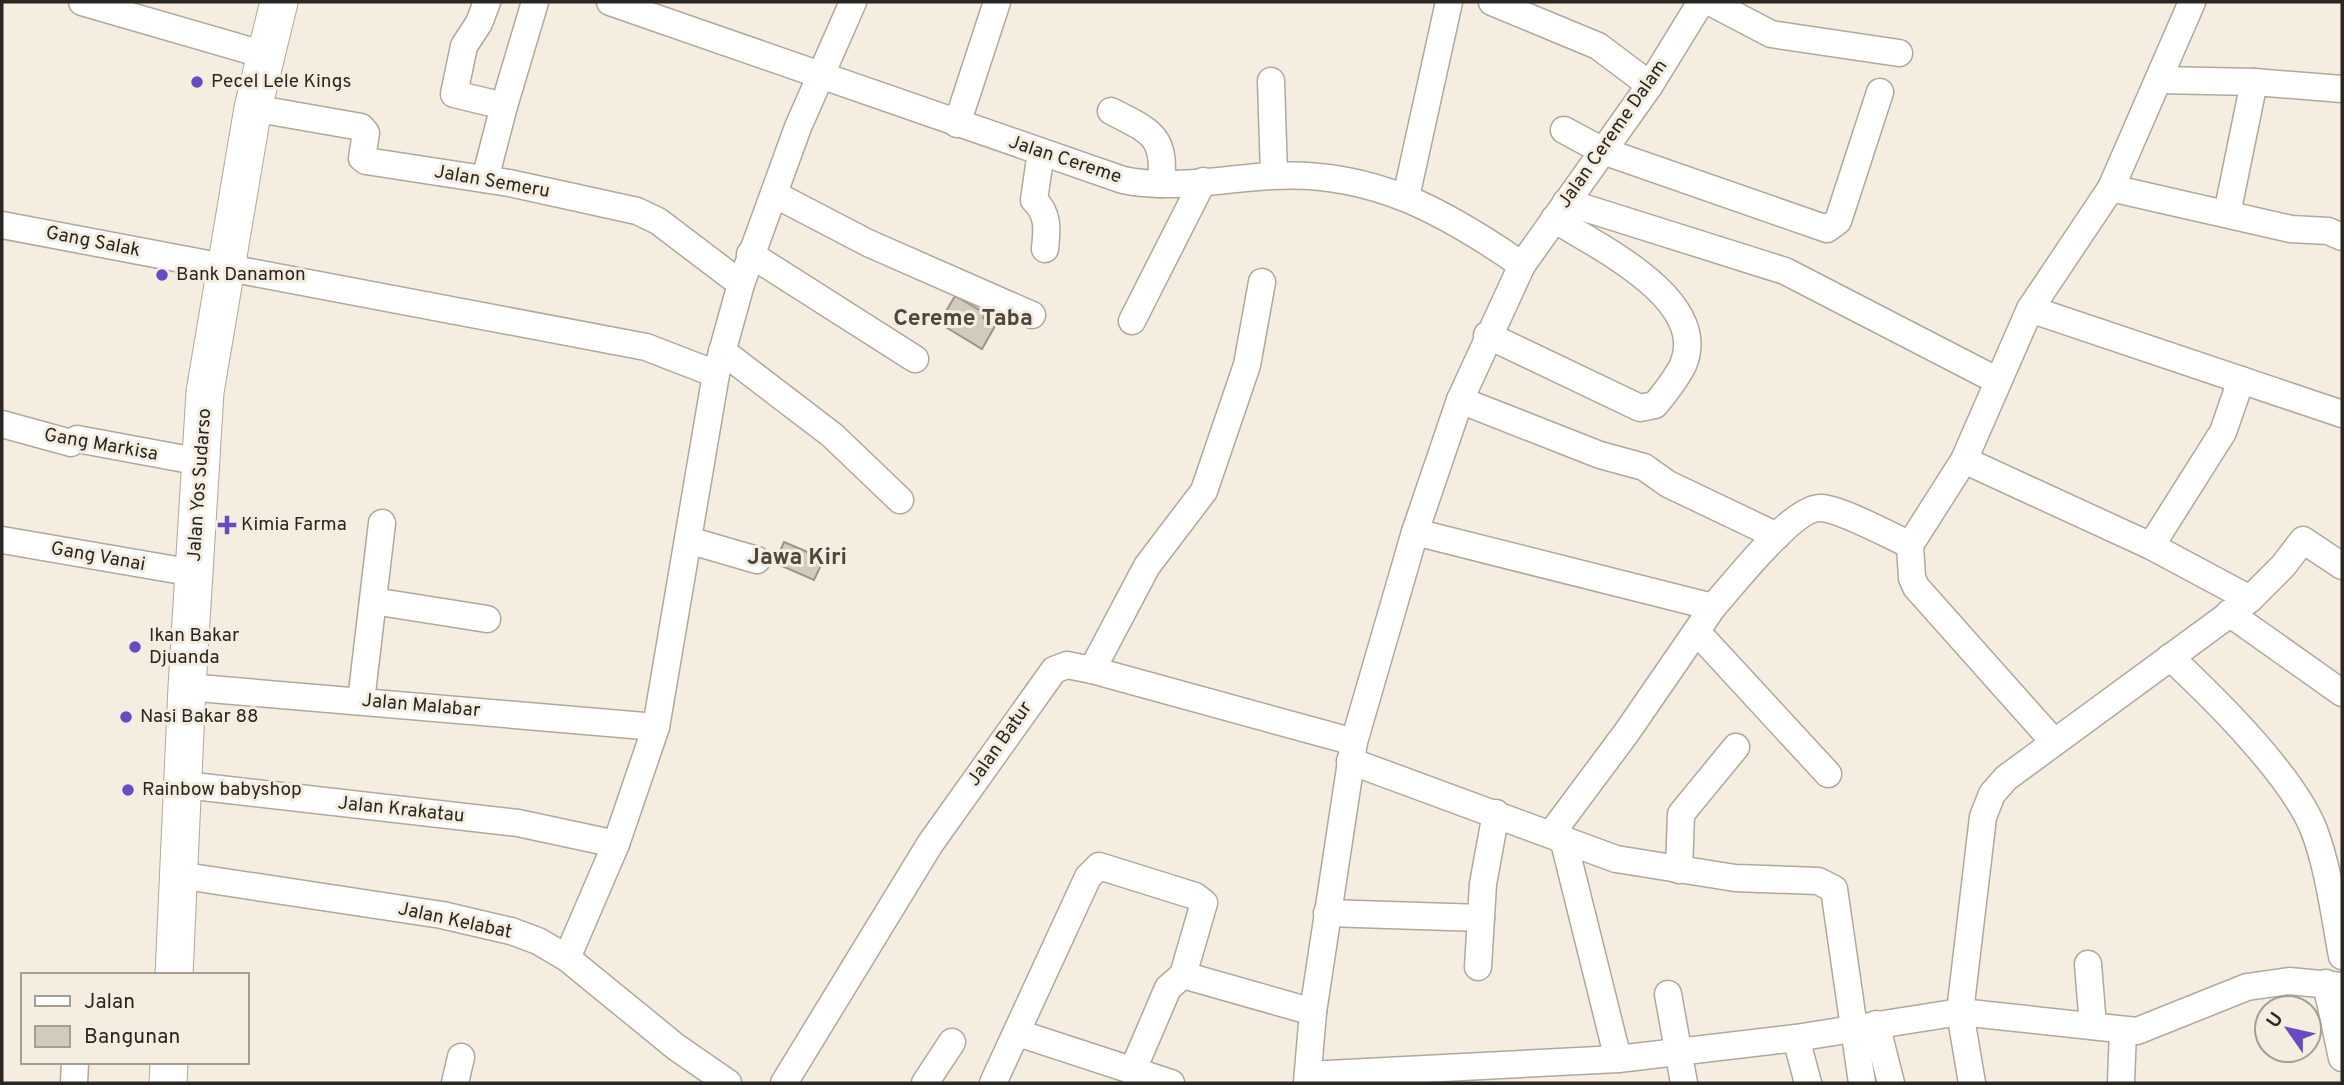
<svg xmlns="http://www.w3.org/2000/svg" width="2344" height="1085" font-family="Overpass,sans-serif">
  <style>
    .building { fill: #d2cabc; stroke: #9c9588; stroke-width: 2 }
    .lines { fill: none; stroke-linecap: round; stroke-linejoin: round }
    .minor-casing { stroke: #b0a89b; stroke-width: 29 }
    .highway-casing { stroke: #b0a89b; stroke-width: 39 }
    .minor { stroke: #fff; stroke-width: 26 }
    .highway { stroke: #fff; stroke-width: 37 }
    .poi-dot { fill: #6a4ac3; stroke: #f5eddf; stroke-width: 2.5 }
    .labels { text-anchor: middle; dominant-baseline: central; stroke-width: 6; stroke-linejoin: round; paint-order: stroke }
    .poi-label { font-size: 19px; fill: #2a2722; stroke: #f5eddf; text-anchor: start }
    .street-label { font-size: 19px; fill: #2a2722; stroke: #f5eddf }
    .quarter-label { font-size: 23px; font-weight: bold; fill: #4e473c; stroke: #f5eddf }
  </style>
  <rect width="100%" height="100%" fill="#f5eddf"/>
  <g class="building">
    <path d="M955,296L985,313L983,318L995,326L982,349L939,323Z"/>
    <path d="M784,542L824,559L814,580L775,563Z"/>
  </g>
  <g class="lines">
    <g class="minor-casing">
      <g id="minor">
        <path d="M82,2L265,55"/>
        <path d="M487,2L479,23L464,46L454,94L504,106L535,2"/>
        <path d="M610,2L1123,180C1171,190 1222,179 1271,176C1371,170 1444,211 1522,265"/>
        <path d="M1492,2L1598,46L1650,85"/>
        <path d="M1710,2L1771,34L1899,53"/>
        <path d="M2160,80L2254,82L2227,214"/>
        <path d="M1271,81L1274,175"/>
        <path d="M2254,82L2342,89"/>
        <path d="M253,108L361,127L366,133L362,158L366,161L509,183L637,211L658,221L741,284"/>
        <path d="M1111,111C1151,132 1166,135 1161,184"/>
        <path d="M957,124L997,2"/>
        <path d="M1564,130L1603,151L1827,229L1838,221L1880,92"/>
        <path d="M1041,152L1034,200C1049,214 1047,230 1045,249"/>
        <path d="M485,179L504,106"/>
        <path d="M2111,188L2291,229L2328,231L2342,237"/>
        <path d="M774,194L868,243L1032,315"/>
        <path d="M1406,197L1449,2"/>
        <path d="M1566,202L1785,271L1998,381"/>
        <path d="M2,225L646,347L716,374"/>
        <path d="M750,254L915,359"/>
        <path d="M2030,309L2342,414"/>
        <path d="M1132,321L1203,181"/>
        <path d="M1487,335L1640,408L1655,405C1665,393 1676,379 1683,365C1711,300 1597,246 1554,219"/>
        <path d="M722,351L832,435L900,500"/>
        <path d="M1460,400L1600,455L1644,467L1668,484L1777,536"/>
        <path d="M2,424L71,443L77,439L201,462"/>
        <path d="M1964,460L2151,546L2250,599"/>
        <path d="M1415,532L1713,607C1733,585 1793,506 1821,508C1841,509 1889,535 1910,545L1964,460L2030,309L2111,188L2192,2"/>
        <path d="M2,540L194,573"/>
        <path d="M688,540L757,560"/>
        <path d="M1910,545L1912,578L1916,587L2054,742"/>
        <path d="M2151,546L2223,432L2241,380"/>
        <path d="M373,601L487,619"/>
        <path d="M2229,613L2342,693"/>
        <path d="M1697,632L1828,774"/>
        <path d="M2170,657C2214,698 2292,775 2314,830C2329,870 2334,914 2342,956"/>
        <path d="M1092,670L1147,566L1204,491L1247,365L1262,282"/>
        <path d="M187,687L656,727"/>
        <path d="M361,701L382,523"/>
        <path d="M1350,761L1616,859L1735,878L1818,881L1834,889L1862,1083"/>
        <path d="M185,785L518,823L616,844"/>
        <path d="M1551,834L1627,732L1713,607"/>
        <path d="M1563,838L1618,1059"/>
        <path d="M1679,870L1681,814L1736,747"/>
        <path d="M178,875L442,915L511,931L538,941L567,958L676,1047L728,1083"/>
        <path d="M1327,913L1481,918"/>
        <path d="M567,958L616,844L656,727L716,374L741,284L798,127L853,2"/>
        <path d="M2088,964L2093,1026"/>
        <path d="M1478,967L1483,884L1496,813"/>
        <path d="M2326,983L2342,1058"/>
        <path d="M1668,994L1684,1083"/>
        <path d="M1876,1024L1891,1083"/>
        <path d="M1018,1033L1171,1083"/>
        <path d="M1796,1038L1808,1083"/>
        <path d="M1132,1072L1168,988L1183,975L1313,1012"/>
        <path d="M1308,1075L1618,1059L1796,1038L1960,1012L2137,1031L2247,987L2289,981L2342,986"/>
        <path d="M74,1083L75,1062"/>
        <path d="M455,1083L461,1057"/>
        <path d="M784,1083L930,844L1054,670L1067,665L1092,670L1354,742"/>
        <path d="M925,1083L952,1042"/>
        <path d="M993,1083L1088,877L1099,866L1195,896L1204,903L1183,975"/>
        <path d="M1307,1083L1313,1012L1354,742L1415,532L1460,400L1522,265L1650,85L1701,2"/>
        <path d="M1972,1083L1960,1012L1983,817L1992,794L2006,778L2250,599L2283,566L2303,540L2342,566"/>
        <path d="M2121,1083L2123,1030"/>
      </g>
    </g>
    <g class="highway-casing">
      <g id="highway">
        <path d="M174,975L187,687L205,392L253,108L279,2"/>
        <path d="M168,1083L169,1062"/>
      </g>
    </g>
    <use href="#minor" class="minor"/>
    <use href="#highway" class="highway"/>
  </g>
  <g class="poi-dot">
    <circle cx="197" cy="82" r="7"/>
    <circle cx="162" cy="275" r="7"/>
    <path d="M223.5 514.5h7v7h7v7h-7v7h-7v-7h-7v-7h7z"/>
    <circle cx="135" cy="647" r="7"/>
    <circle cx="126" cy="717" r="7"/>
    <circle cx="128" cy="790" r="7"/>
  </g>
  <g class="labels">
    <g class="poi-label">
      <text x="211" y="82">Pecel Lele Kings</text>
      <text x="176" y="275">Bank Danamon</text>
      <text x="241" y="525">Kimia Farma</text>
      <text x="149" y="636">Ikan Bakar<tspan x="149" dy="22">Djuanda</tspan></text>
      <text x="140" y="717">Nasi Bakar 88</text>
      <text x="142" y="790">Rainbow babyshop</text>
    </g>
    <g class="street-label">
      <text transform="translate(1613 134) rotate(-55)">Jalan Cereme Dalam</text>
      <text transform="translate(1065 160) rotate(18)">Jalan Cereme</text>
      <text transform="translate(492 182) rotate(10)">Jalan Semeru</text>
      <text transform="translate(93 242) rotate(11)">Gang Salak</text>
      <text transform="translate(101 445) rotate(10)">Gang Markisa</text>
      <text transform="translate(200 485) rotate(-86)">Jalan Yos Sudarso</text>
      <text transform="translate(98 557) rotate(10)">Gang Vanai</text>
      <text transform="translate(421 706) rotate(5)">Jalan Malabar</text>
      <text transform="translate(1000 744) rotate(-55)">Jalan Batur</text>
      <text transform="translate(401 810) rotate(6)">Jalan Krakatau</text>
      <text transform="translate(455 921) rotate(12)">Jalan Kelabat</text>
    </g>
    <g class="quarter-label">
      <text x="963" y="319">Cereme Taba</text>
      <text x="797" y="558">Jawa Kiri</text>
    </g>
  </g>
  <rect width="2344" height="1085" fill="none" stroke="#2a2722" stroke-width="7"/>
  <rect x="21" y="973" width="228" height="91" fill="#f5eddf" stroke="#a49e93" stroke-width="2"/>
  <rect x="35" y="996" width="35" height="10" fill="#ffffff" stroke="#a49e93" stroke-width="2"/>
  <text x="84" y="1008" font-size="21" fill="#2a2722">Jalan</text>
  <rect x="35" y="1026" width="35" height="21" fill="#d2cabc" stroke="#a49e93" stroke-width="2"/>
  <text x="84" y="1043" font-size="21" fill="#2a2722">Bangunan</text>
  <g transform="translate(2288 1029) rotate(304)"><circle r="33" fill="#f5eddf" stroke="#a49e93" stroke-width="2"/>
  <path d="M0-5L12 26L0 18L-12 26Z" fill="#6a4ac3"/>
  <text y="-10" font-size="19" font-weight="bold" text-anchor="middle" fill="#2a2722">U</text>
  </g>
</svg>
